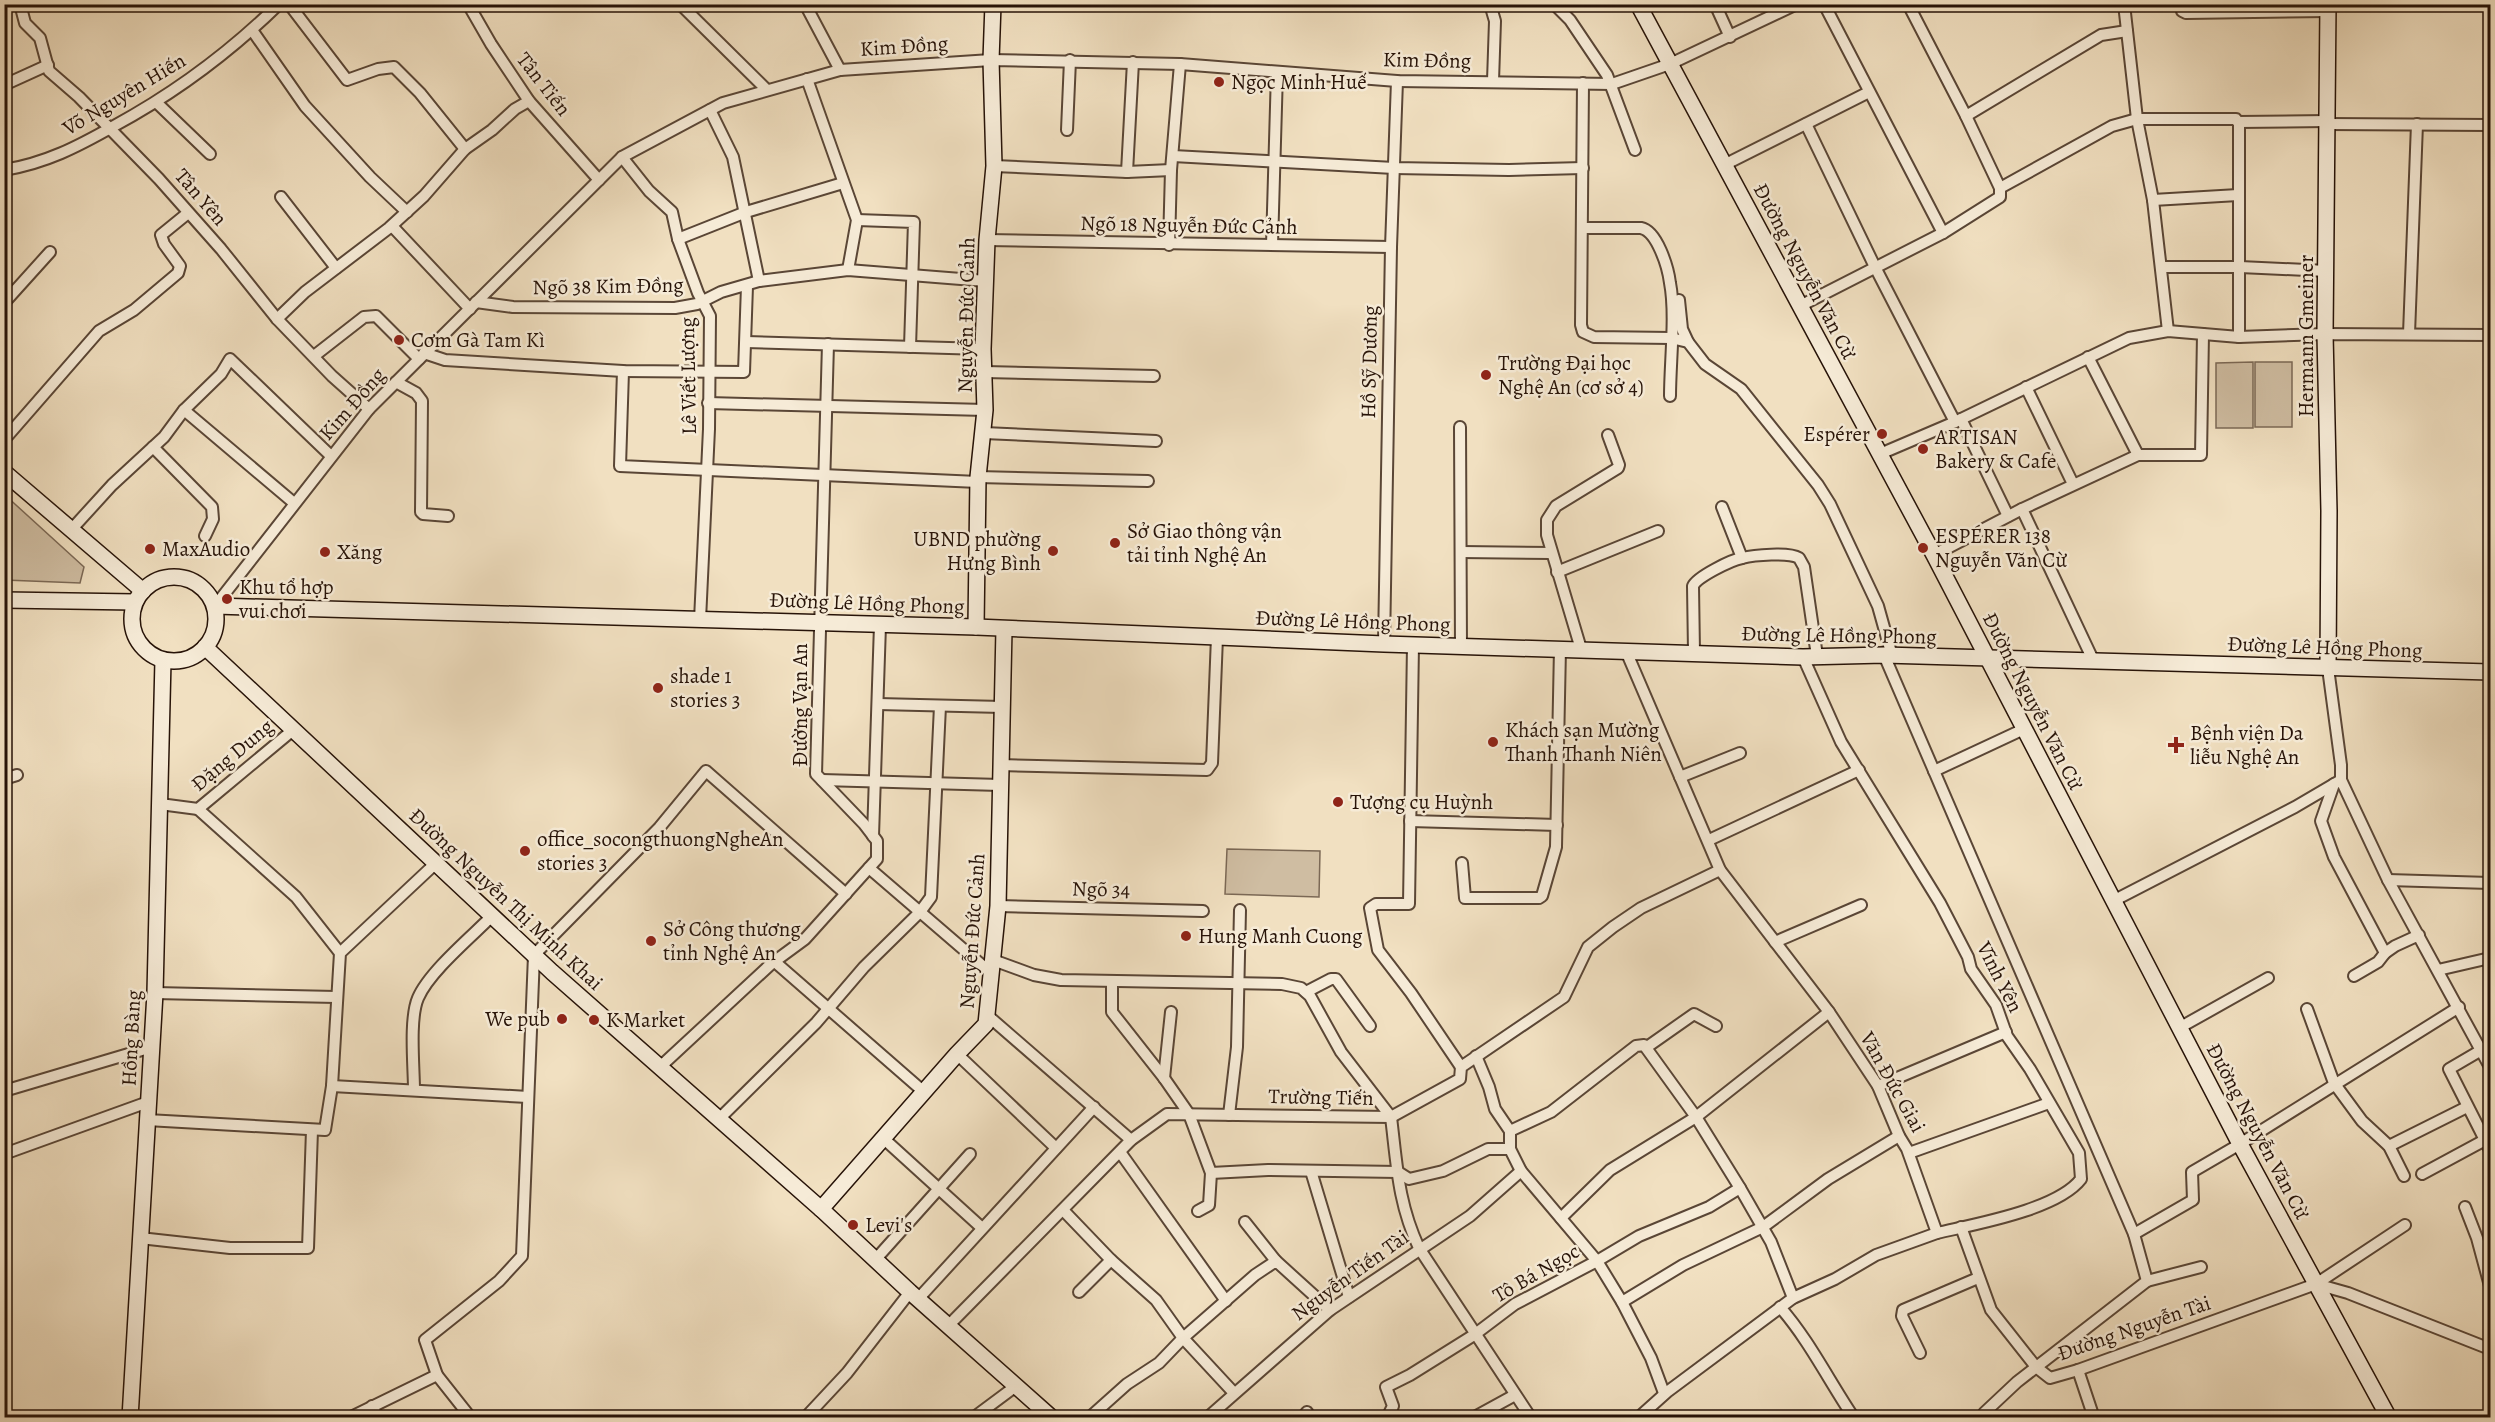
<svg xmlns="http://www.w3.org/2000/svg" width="2495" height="1422" font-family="Alegreya,serif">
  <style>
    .green { fill: #cfbda2; stroke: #7b6855; stroke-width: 1.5 }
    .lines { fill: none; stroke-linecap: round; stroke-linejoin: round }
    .street-casing { stroke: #5a4636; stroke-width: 14 }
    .secondary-casing { stroke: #271308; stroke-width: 18 }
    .street { stroke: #f6ebd7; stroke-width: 10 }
    .secondary { stroke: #f6ebd7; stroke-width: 15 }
    .poi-dot { fill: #8f2418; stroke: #f6ebd7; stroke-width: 2 }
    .labels { text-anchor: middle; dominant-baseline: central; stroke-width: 5; stroke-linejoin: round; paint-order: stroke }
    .street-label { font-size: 21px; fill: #271308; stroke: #f6ebd7 }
    .poi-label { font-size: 21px; fill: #271308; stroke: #f6ebd7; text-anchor: start }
  </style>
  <rect width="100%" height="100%" fill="#f1e0c1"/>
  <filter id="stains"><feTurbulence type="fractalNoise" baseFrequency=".00333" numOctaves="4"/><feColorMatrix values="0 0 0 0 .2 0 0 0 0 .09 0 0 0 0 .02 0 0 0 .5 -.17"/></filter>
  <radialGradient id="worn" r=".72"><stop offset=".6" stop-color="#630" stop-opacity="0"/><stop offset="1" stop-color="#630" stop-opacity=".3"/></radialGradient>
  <g class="green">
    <path d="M2253,362V428H2216V363Z"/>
    <rect x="2255" y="362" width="37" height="65"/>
    <path d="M5,495L84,567L80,583L5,580Z"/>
    <path d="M1227,849L1320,851L1319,897L1225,894Z"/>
  </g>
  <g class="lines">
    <g class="street-casing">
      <g id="street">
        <path d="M20,4L25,23L40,38L49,71L79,97L159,179L221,249L277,319L332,376L369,409"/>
        <path d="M289,4L347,80L378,69L394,67L420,93L465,149"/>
        <path d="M468,4L491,44L529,101L599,180"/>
        <path d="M680,4L767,90"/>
        <path d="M805,4L840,70"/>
        <path d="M1490,4L1495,21L1493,81"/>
        <path d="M1554,4L1570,20L1607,75L1635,150"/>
        <path d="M1715,4L1730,37"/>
        <path d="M1824,4L1943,233"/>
        <path d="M2124,4L2137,119L2153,200L2168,331"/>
        <path d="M2181,4L2182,11L2186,13L2328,11"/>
        <path d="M252,30L305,106L370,177L407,212"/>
        <path d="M807,79L857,220L848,270"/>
        <path d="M1583,83L1581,325L1583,332L1594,337L1671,338L1688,342L1705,364L1741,389L1818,485L1830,504L1878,606L1892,656"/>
        <path d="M4,85L48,65"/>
        <path d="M157,103L210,154"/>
        <path d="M710,110L733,157L759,281"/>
        <path d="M1966,116L2101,35L2127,31"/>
        <path d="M2238,122L2328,121"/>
        <path d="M1806,124L1875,267L1955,422"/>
        <path d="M2328,124L2490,125"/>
        <path d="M1067,130L1070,60"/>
        <path d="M1173,156L1394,168L1509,170L1583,168"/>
        <path d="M622,157L649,191L672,212L678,239L698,293L710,316L709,429L700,620"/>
        <path d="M1724,165L1869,92"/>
        <path d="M994,166L1127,172L1171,170"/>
        <path d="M4,170C46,163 77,147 114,126C175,93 229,53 279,4"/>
        <path d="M1127,172L1133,62"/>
        <path d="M2000,188L2112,126L2137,119H2236L2239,124V337"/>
        <path d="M281,197L336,268"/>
        <path d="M2153,200L2238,195"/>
        <path d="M857,220L914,222L910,347"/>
        <path d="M392,226L470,309"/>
        <path d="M1584,228H1641C1657,231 1668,267 1670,283C1676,314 1670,363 1670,396"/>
        <path d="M678,239L746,212L843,183"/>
        <path d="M987,240L1391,247"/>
        <path d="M1169,245L1171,170L1180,64"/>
        <path d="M1272,245L1277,72"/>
        <path d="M2162,267H2240L2327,271"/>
        <path d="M1679,300L1682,329L1688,342"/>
        <path d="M476,302L513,307L675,308L697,304L721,292L759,281L848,270L986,281"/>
        <path d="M4,303L50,252"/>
        <path d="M1800,306L1943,233L2000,197V188L1966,116L1908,4"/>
        <path d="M277,319L305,292L389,228L424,196L465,149L492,130L515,109L529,101"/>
        <path d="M2409,334L2417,124"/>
        <path d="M2490,335V317"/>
        <path d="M746,342L983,349"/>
        <path d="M424,353L445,360L623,371L744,372L747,286"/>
        <path d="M314,356L364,317L376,316L419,359"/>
        <path d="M2088,357L2138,455"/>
        <path d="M623,371L620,466L978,482"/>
        <path d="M985,372L1154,376"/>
        <path d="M396,382L416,393L422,401L421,512L423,514L448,516"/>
        <path d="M2026,387L2073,484"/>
        <path d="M708,403L985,410"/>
        <path d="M184,410L294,503"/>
        <path d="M1961,419L2008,516"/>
        <path d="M1460,427L1461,646"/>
        <path d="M984,433L1156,441"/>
        <path d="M4,440L99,331L134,310L178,273L180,266L164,244L161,235L188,213"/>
        <path d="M153,447L212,507L213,519L205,536"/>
        <path d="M1880,454L1955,422L2129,338L2168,331L2239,337L2325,334L2490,335"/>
        <path d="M978,477L1148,481"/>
        <path d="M1722,507L1742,558"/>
        <path d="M2022,509L2094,662"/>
        <path d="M71,530L112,485L164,437L184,410L221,374L230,359L331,456"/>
        <path d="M1461,552L1551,553"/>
        <path d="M1934,555L2022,509L2138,455H2201L2203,334"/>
        <path d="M1557,572L1658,531"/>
        <path d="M215,606L369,409L622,157L723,103L840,70L991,60L1180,64L1397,81L1612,84L1670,64L1797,4"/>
        <path d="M1384,644L1391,247L1397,81"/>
        <path d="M1413,645L1409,904H1376L1370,908L1378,950L1411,993L1461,1067"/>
        <path d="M1581,649L1547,535V520L1556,506L1618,468L1619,465L1608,435"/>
        <path d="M1626,651L1720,870L1829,1012L1878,1086L1899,1136L1907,1149L1937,1233L1876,1255L1835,1279L1793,1298L1667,1392L1638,1418"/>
        <path d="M1694,652L1693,586C1697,577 1731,560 1742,558C1754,555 1789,552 1799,558L1804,567L1817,656"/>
        <path d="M1884,655L2134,1234L2147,1281L2017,1382L1984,1413L1982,1418"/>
        <path d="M1803,657L1841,742L1940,903L1968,957L1971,969L1996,1005L2007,1036L2030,1069L2079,1153L2081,1179C2057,1210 1975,1224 1937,1233"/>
        <path d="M2328,668L2341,765V780L2388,880L2490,1067"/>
        <path d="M878,704L1002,707"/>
        <path d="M1000,765L1207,770L1212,763L1217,637"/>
        <path d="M1934,771L2024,729"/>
        <path d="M1680,777L1740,753"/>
        <path d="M4,779L17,775"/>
        <path d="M822,780L1000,785"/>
        <path d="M2334,784L2321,821L2334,857L2385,953L2395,946L2419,935"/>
        <path d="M160,804L198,809L293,730"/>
        <path d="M198,809L296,897L340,953"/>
        <path d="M1410,821L1557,825"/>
        <path d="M873,836L880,625"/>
        <path d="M1709,840L1859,770"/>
        <path d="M1462,863L1465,898H1539L1542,896L1556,847L1560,648"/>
        <path d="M869,868L991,973"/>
        <path d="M2388,880L2490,883"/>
        <path d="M2113,901L2295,807L2341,780"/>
        <path d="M998,906L1203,911"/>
        <path d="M1775,942L1861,905"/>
        <path d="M993,960L1034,975L1061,980L1282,984L1301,988L1310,996L1341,1052L1391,1117"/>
        <path d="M775,962L924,1092"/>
        <path d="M2438,970L2490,958"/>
        <path d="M2354,976L2378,962L2385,953"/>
        <path d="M1112,982V1012L1164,1078L1189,1114L1211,1173L1209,1205L1198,1211"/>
        <path d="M1306,992L1331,979H1336L1370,1026"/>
        <path d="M155,993L336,997"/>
        <path d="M2307,1009L2334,1083L2362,1121L2389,1146L2404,1176"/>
        <path d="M987,1015L1131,1140"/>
        <path d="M2179,1028L2268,978"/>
        <path d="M2490,1045L2449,1069L2490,1150"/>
        <path d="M1647,1047L1694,1014L1716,1026"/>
        <path d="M957,1054L1056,1148"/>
        <path d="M1476,1056L1489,1087L1495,1109L1510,1131V1149L1521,1171L1597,1261L1622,1302L1651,1358L1664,1393"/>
        <path d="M660,1067L771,964L805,939L877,859V841L864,824L816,774L828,344"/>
        <path d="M1164,1078L1171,1012"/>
        <path d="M332,1086L528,1097"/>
        <path d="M1878,1086L2006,1032"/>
        <path d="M414,1090C414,1067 409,1019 418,998C429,972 471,937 492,916"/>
        <path d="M4,1091L152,1047"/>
        <path d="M1229,1115L1237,1047L1240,910"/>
        <path d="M1391,1117C1397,1166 1398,1203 1419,1248L1531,1418"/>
        <path d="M719,1119L816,1023L864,967L920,912L931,897L940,706"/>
        <path d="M147,1120L325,1130L332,1086L340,953L436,863"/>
        <path d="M1510,1131L1551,1112L1636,1046L1644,1045L1696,1117L1740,1188L1771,1242L1793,1298"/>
        <path d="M883,1138L982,1228"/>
        <path d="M2389,1146L2467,1107"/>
        <path d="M1120,1152L1226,1301"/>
        <path d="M1909,1153L2049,1103"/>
        <path d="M4,1154L148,1102"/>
        <path d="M1311,1171L1349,1297"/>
        <path d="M1211,1173L1268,1170L1398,1172L1409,1179L1443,1171L1488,1149H1510"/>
        <path d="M2422,1174L2485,1140"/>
        <path d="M2465,1207L2477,1238L2490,1286"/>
        <path d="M1063,1210L1111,1260L1156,1300L1183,1338L1234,1393"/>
        <path d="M1561,1218L1610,1170L1696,1117L1829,1012"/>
        <path d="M1245,1222L1276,1261"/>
        <path d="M1961,1227L1991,1310L2036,1367L2050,1378L2078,1370L2316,1284L2405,1225"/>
        <path d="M2134,1234L2193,1200L2192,1172L2240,1144L2459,1007"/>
        <path d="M140,1238L230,1248H308L312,1130"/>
        <path d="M875,1260L970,1154"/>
        <path d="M2147,1281L2201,1267"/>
        <path d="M2316,1284L2348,1293L2490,1349"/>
        <path d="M1079,1292L1111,1260"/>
        <path d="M918,1299L1094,1107"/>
        <path d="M1622,1302L1683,1265L1763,1227L1828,1179L1899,1136"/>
        <path d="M1780,1307C1809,1340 1829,1381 1854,1418"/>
        <path d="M948,1326L1131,1140L1167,1114L1391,1117L1460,1079L1461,1067L1564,997L1588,947L1613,927L1641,908L1720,870"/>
        <path d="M1920,1353L1902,1316L1903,1310L1978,1278"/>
        <path d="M2078,1370L2094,1418"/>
        <path d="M437,1375L471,1418"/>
        <path d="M372,1406L378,1418"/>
        <path d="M349,1418L437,1375L425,1340L499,1281L522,1256L534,955L659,828L706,771L846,894"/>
        <path d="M805,1418L847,1373L910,1292"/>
        <path d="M973,1418L1016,1386"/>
        <path d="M1089,1418L1127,1384L1159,1363L1183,1338L1255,1275L1276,1261L1330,1310"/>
        <path d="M1207,1418L1330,1310L1470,1216L1521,1171"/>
        <path d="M1302,1418L1307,1412"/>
        <path d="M1387,1418L1393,1406L1386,1387L1410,1375L1474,1335L1515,1304L1597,1261L1639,1236L1709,1207L1740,1188"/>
        <path d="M1473,1418L1515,1395"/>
      </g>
    </g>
    <g class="secondary-casing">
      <g id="secondary">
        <path d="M1638,4L1934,555L2240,1144L2389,1418"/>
        <path d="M4,472L143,591"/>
        <circle cx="174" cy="619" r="42"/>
        <path d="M4,600L135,602"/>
        <path d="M215,606L976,627L1384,644L1803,657L1884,655L2490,672"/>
        <path d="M976,627L978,477L985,410L983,349L987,240L994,166L991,60L993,4"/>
        <path d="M205,647L552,972L821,1209L910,1292L1052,1418"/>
        <path d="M2328,668L2329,511L2325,334L2328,4"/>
        <path d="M821,1209L957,1054L986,1024L998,906L1004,629"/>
        <path d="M130,1418L155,993L163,660"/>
      </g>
    </g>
    <use href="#street" class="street"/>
    <use href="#secondary" class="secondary"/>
  </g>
  <g class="poi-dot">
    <circle cx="1219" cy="82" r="6"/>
    <circle cx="399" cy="340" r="6"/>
    <circle cx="1486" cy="375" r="6"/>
    <circle cx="1882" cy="434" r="6"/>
    <circle cx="1923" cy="449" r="6"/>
    <circle cx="1115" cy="543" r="6"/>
    <circle cx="1923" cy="548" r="6"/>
    <circle cx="150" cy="549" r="6"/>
    <circle cx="1053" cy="551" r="6"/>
    <circle cx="325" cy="552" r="6"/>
    <circle cx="227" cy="599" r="6"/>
    <circle cx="658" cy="688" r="6"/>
    <circle cx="1493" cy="742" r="6"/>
    <path d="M2173 736h6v6h6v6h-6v6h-6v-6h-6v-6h6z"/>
    <circle cx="1338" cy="802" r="6"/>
    <circle cx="525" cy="851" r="6"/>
    <circle cx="1186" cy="936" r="6"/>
    <circle cx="651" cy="941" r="6"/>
    <circle cx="562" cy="1019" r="6"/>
    <circle cx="594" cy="1020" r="6"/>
    <circle cx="853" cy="1225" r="6"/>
  </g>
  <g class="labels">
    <g class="street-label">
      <text transform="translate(904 46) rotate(-4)">Kim Đồng</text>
      <text transform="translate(1427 60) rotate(1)">Kim Đồng</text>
      <text transform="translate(544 84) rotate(52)">Tân Tiến</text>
      <text transform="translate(124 94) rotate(-31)">Võ Nguyên Hiến</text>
      <text transform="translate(201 197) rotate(49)">Tân Yên</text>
      <text transform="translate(1189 225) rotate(1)">Ngõ 18 Nguyễn Đức Cảnh</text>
      <text transform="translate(1805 271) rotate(62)">Đường Nguyễn Văn Cừ</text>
      <text transform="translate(608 286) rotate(-1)">Ngõ 38 Kim Đồng</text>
      <text transform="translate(966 315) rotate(-89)">Nguyễn Đức Cảnh</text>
      <text transform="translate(2306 336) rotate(-90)">Hermann Gmeiner</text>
      <text transform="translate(1369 362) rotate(-89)">Hồ Sỹ Dương</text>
      <text transform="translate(688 376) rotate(-91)">Lê Viết Lượng</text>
      <text transform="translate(352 404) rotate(-49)">Kim Đồng</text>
      <text transform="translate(867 603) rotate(2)">Đường Lê Hồng Phong</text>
      <text transform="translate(1353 621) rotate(2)">Đường Lê Hồng Phong</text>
      <text transform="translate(1839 635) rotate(1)">Đường Lê Hồng Phong</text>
      <text transform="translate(2325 647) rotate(2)">Đường Lê Hồng Phong</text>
      <text transform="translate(2033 701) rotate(63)">Đường Nguyễn Văn Cừ</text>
      <text transform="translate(800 705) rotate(-90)">Đường Vạn An</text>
      <text transform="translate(232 755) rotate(-40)">Đặng Dung</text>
      <text transform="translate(1101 889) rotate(1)">Ngõ 34</text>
      <text transform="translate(506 899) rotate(43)">Đường Nguyễn Thị Minh Khai</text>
      <text transform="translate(972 931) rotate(-86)">Nguyễn Đức Cảnh</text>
      <text transform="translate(2000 977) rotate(63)">Vĩnh Yên</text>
      <text transform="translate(131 1038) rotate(-87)">Hồng Bàng</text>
      <text transform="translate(1893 1082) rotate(61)">Văn Đức Giai</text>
      <text transform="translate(1321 1097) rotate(1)">Trường Tiến</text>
      <text transform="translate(2258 1131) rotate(62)">Đường Nguyễn Văn Cừ</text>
      <text transform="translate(1536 1273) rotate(-30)">Tô Bá Ngọc</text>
      <text transform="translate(1350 1275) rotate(-36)">Nguyễn Tiến Tài</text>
      <text transform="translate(2134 1328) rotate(-19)">Đường Nguyễn Tài</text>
    </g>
    <g class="poi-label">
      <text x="1231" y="82">Ngọc Minh Huế</text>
      <text x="411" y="340">Cơm Gà Tam Kì</text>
      <text x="1498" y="363">Trường Đại học<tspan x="1498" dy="24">Nghệ An (cơ sở 4)</tspan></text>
      <text x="1870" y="434" text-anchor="end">Espérer</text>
      <text x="1935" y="437">ARTISAN<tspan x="1935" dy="24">Bakery &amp; Cafe</tspan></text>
      <text x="1127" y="531">Sở Giao thông vận<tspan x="1127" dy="24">tải tỉnh Nghệ An</tspan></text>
      <text x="1935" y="536">ESPÉRER 138<tspan x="1935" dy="24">Nguyễn Văn Cừ</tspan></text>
      <text x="1041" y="539" text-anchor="end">UBND phường<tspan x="1041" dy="24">Hưng Bình</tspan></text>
      <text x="162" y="549">MaxAudio</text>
      <text x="337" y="552">Xăng</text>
      <text x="239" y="587">Khu tổ hợp<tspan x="239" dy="24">vui chơi</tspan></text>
      <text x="670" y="676">shade 1<tspan x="670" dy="24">stories 3</tspan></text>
      <text x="1505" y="730">Khách sạn Mường<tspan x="1505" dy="24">Thanh Thanh Niên</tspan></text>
      <text x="2190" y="733">Bệnh viện Da<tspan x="2190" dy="24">liễu Nghệ An</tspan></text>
      <text x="1350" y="802">Tượng cụ Huỳnh</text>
      <text x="537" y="839">office_socongthuongNgheAn<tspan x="537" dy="24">stories 3</tspan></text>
      <text x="663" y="929">Sở Công thương<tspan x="663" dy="24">tỉnh Nghệ An</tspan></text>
      <text x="1198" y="936">Hung Manh Cuong</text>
      <text x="550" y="1019" text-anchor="end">We pub</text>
      <text x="606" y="1020">K Market</text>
      <text x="865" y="1225">Levi's</text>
    </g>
  </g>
  <rect width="2495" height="1422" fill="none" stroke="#f1e0c1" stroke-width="24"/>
  <rect x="6" y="6" width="2483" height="1410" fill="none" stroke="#271308" stroke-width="3"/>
  <rect x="12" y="12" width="2471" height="1398" fill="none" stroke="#271308" stroke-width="1.5"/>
  <rect width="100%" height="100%" filter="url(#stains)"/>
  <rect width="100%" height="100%" fill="url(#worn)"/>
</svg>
